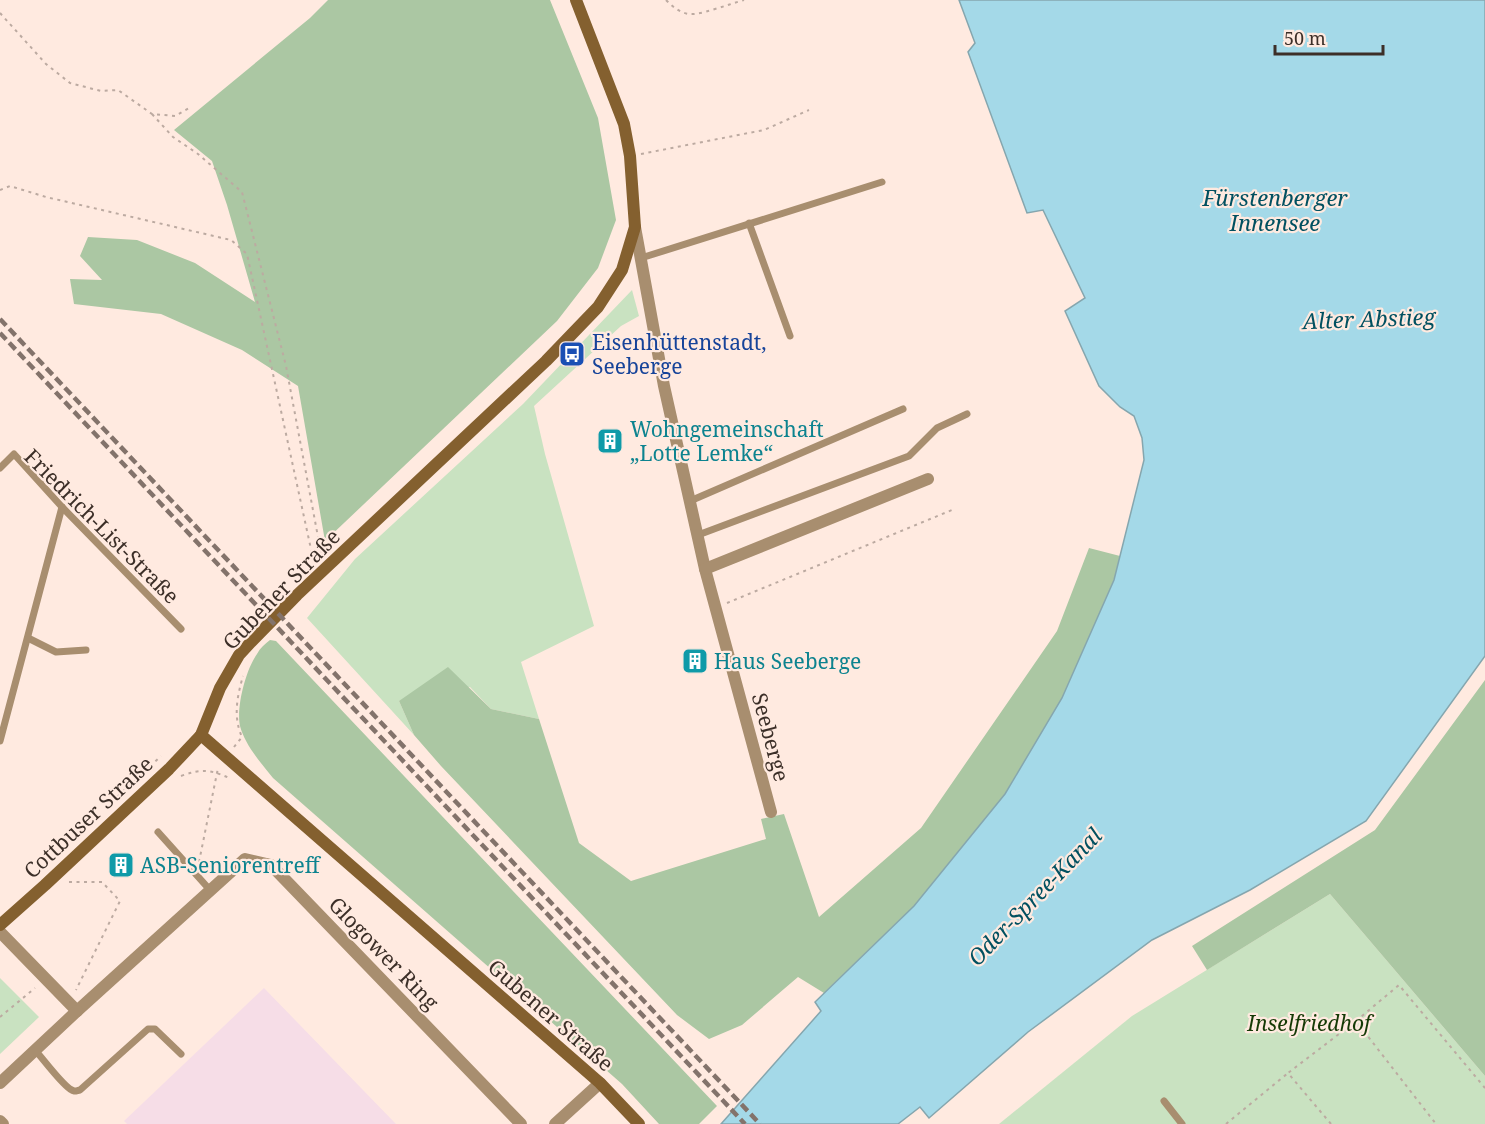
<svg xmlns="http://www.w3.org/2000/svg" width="1485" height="1124" font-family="'Noto Serif',serif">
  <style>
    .education { fill: #f6dde7 }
    .green { fill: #c9e2c1 }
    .forest { fill: #abc7a3 }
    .water { fill: #a4d9e8; stroke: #85a6ae; stroke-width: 1.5 }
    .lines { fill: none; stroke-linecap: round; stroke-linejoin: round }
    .path { stroke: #bcaaa1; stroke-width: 2; stroke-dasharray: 3 4.5; stroke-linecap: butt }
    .lane { stroke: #a88e6f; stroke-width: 7 }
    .street { stroke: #a88e6f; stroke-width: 12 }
    .secondary { stroke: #84602f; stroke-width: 12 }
    .rail { stroke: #83736b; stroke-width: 4.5; stroke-dasharray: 9 4.5; stroke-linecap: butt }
    .labels { text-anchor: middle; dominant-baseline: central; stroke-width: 4.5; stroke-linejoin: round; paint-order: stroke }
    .transit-label { font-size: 21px; fill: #164399; stroke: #ffeae0; text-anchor: start }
    .culture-label { font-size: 21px; fill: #0d838f; stroke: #ffeae0; text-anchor: start }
    .street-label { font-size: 21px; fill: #3c2f28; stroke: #ffeae0 }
    .park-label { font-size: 21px; font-style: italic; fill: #153a06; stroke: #ffeae0 }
    .water-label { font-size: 22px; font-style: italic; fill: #015060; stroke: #ffeae0 }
  </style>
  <rect width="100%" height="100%" fill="#ffeae0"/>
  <path class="education" d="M264,988L396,1124H127L124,1121Z"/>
  <g class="green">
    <path d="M632,290L639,316L621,326L534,406L545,454L594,626L521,662L539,719L491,709L470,687L399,701L414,735L307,618L355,559L523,404Z"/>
    <path d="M1330,894L1485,1076V1124H999L1132,1016Z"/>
    <path d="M0,978L39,1017L0,1054Z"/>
  </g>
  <g class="forest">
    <path d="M328,0H550L598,118L616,220L598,268L557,321L325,541L298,386L242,350L161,314L74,304L70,279L102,280L80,256L88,237L137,240L195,263L255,302L227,205L212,161L174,130L310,18Z"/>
    <path d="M1089,548L1120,556L1114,580L1062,698L1005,794L914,906L824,993L798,977L742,1025L709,1039L677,1015L441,766L414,735L399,701L448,667L491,709L539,719L579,843L631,881L766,839L761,819L784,814L819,917L921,828L1057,631Z"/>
    <path d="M270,640L276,641L717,1106L699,1124H659L622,1084L273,778C261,763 245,745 240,726C236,707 246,669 257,654C260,648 265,644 270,640Z"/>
    <path d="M1485,680V1076L1330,894L1207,970L1192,946L1375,830Z"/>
  </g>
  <path class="water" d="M959,0H1485V656L1366,821L1250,890L1152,940L1028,1032L929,1118L920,1107L898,1124H721L821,1011L815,1002L914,906L1005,794L1062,698L1114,580L1144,460L1142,438L1134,416L1120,407L1099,386L1065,311L1085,298L1043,210L1027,213L968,52L975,43Z"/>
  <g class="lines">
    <g class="path">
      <path d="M666,0C684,18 692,16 715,9C725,6 734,3 744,0"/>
      <path d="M0,13L46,64L70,83L101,91L118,90L152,114L175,116L189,108"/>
      <path d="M152,114L173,137L198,154L242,192L286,366L321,553"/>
      <path d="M641,154L764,130L809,110"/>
      <path d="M0,190L10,186L46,197L231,240L247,254L314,563"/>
      <path d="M727,603L952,510"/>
      <path d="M234,747L242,737C233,717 237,697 243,676"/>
      <path d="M181,776C200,769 210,769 229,778"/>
      <path d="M117,797L161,756"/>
      <path d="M199,862L218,768"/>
      <path d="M69,882H102L120,901L76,990"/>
      <path d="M0,1017L35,988"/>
      <path d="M1356,1021L1399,985L1485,1088"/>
      <path d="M1226,1124L1288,1073"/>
      <path d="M1331,1124L1288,1073L1356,1021L1436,1124"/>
    </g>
    <g class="lane">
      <path d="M749,223L790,336"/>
      <path d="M641,258L882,182"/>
      <path d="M0,468L14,454L62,507L181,629"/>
      <path d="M690,501L903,409"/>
      <path d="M698,535L909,456L937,428L967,414"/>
      <path d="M28,638L56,652L86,650"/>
      <path d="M0,741L62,507"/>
      <path d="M158,832L210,890"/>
      <path d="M35,1050C44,1060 60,1082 70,1089C75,1092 75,1091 80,1090L148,1029H155L181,1054"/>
      <path d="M1164,1101L1182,1124"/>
    </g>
    <g class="street">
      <path d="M635,227L664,386L705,569L771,812"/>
      <path d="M705,569L928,479"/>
      <path d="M0,932L77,1011L245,859L271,865L521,1124"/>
      <path d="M0,1083L77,1011"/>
      <path d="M0,1121L3,1124"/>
      <path d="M555,1124L600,1083"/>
    </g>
    <g class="secondary">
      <path d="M201,735L600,1083L639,1124"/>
      <path d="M0,925L45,885L169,769L201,735L220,688L239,655L251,642L297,595L546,361L598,307L622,270L635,227L630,156L624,124L576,0"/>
    </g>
    <g class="rail">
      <path d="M0,319L760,1124"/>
      <path d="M0,333L745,1124"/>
    </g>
  </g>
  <defs>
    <g id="bus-square" transform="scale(1.35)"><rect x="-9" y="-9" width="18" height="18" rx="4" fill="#1a4fb4" stroke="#ffeae0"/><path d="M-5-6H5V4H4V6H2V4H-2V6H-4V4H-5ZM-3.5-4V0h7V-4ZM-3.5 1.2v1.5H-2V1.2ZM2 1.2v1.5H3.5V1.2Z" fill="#fff"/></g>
    <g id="building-square" transform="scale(1.35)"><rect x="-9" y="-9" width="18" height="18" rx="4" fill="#0f9aa8" stroke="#ffeae0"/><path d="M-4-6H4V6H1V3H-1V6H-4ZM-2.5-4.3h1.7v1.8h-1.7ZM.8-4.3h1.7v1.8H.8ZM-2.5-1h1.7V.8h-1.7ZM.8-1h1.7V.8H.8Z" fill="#fff"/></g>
  </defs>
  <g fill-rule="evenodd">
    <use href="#bus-square" x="572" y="354"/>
    <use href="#building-square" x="610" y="441"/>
    <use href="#building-square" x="695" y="661"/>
    <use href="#building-square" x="121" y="865"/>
  </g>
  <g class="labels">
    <g class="transit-label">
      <text x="592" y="342">Eisenhüttenstadt,<tspan x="592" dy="24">Seeberge</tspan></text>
    </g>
    <g class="culture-label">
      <text x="630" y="429">Wohngemeinschaft<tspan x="630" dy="24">„Lotte Lemke“</tspan></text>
      <text x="714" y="661">Haus Seeberge</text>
      <text x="140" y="865">ASB-Seniorentreff</text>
    </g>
    <g class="street-label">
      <text transform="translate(102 526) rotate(45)">Friedrich-List-Straße</text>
      <text transform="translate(281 589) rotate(-46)">Gubener Straße</text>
      <text transform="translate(771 737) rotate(75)">Seeberge</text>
      <text transform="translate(88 817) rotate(-43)">Cottbuser Straße</text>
      <text transform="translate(384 953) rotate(46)">Glogower Ring</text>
      <text transform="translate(551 1015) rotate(41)">Gubener Straße</text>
    </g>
    <g class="park-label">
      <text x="1309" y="1023">Inselfriedhof</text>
    </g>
    <g class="water-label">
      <text x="1275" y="197">Fürstenberger<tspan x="1275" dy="25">Innensee</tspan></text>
      <text transform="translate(1369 318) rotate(-2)">Alter Abstieg</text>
      <text transform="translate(1034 896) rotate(-46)">Oder-Spree-Kanal</text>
    </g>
  </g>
  <path d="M1275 45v9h108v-9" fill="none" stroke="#3c2f28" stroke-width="3"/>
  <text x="1284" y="45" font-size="18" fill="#3c2f28" stroke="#ffeae0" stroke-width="4.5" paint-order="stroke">50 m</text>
</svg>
